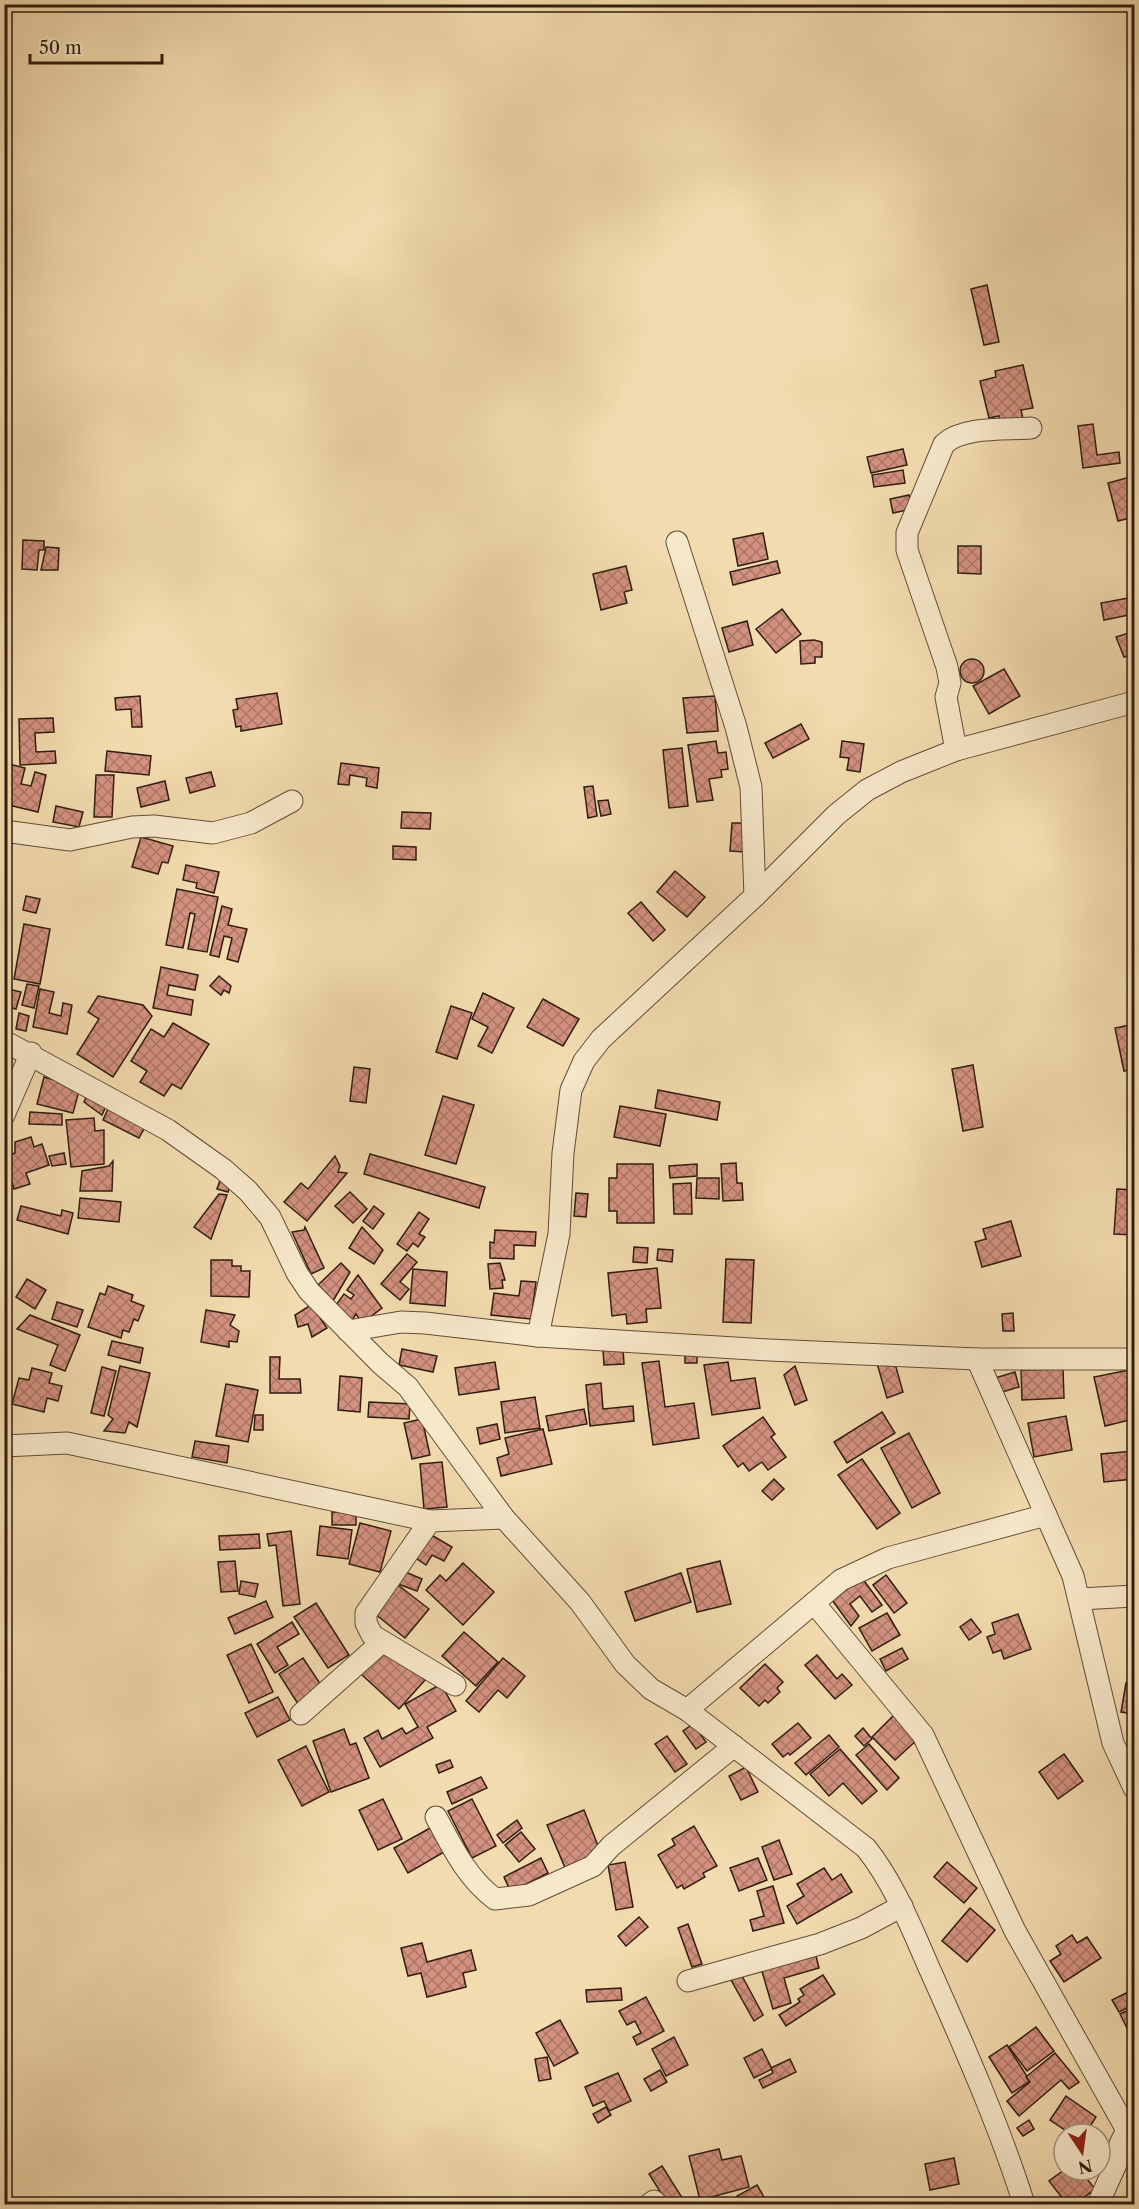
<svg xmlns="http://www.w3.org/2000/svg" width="1139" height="2209" font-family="'Libre Caslon Text',serif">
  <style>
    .building { fill: url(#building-cross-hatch); stroke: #301d11; stroke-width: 1.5 }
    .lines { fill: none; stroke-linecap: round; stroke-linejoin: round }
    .minor-casing { stroke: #604c38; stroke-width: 23 }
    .minor { stroke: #f7e8ca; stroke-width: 21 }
  </style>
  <defs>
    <pattern id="building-cross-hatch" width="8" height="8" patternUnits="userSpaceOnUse" patternTransform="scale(1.5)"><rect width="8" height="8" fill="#d3917f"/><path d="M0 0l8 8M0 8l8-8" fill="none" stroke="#ac7667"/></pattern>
  </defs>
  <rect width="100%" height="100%" fill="#f2dbae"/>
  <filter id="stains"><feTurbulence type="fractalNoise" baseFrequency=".00333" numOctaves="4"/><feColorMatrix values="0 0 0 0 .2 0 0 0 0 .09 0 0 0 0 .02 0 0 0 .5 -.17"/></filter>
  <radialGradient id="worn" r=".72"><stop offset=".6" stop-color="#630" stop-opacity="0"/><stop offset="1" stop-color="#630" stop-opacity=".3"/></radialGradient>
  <g class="building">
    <path d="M987,285L999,342L984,345L971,289Z"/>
    <path d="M1023,365L1033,408L1021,410L1023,419L1000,424L999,416L989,418L980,381L996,377L995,371Z"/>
    <path d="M1093,424L1097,455L1119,452L1120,463L1083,468L1078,426Z"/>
    <path d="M903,449L907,465L871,473L867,457Z"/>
    <path d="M903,470L905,483L874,487L872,475Z"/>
    <path d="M1134,476V517L1118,521L1108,483Z"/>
    <path d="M909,495L912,509L893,513L890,499Z"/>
    <path d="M763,533L768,559L738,566L733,539Z"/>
    <path d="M23,540L44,541V550H39L37,570L22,569Z"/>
    <path d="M958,546H981V574L958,573Z"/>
    <path d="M46,547L59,548L58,570H41Z"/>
    <path d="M777,561L780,573L733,585L730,572Z"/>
    <path d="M626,566L632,590L624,592L627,603L601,610L593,574Z"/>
    <path d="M1134,597V614L1104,620L1101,603Z"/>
    <path d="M782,609L801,634L776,653L756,629Z"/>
    <path d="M747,621L753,645L729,652L722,628Z"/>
    <path d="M1134,627V658L1133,654L1124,657L1116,637L1129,633L1127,629Z"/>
    <path d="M814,640L822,642V657H815V663L801,664L800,641Z"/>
    <circle cx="972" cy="671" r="12"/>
    <path d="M1004,669L1020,696L989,714L973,686Z"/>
    <path d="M277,693L282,724L241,731V726L236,727L233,710L238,709L236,699Z"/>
    <path d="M140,696L142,727H132L131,709L116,710L115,698Z"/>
    <path d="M715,696L718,731L687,733L683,698Z"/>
    <path d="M53,718L54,732L35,733L36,752L55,751L56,763L20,765L19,719Z"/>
    <path d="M801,724L809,739L773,758L765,743Z"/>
    <path d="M716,741L718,753L726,752L728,769L721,770L722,777L709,779L713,800L697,802L688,745Z"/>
    <path d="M842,741L864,744L860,772L847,770L849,758L840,757Z"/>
    <path d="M682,748L688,806L669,808L663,750Z"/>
    <path d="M107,751L151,756L149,775L105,771Z"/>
    <path d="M341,763L379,768L377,788L366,786L367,778L350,775L349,785L338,784Z"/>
    <path d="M9,764L25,768L21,784L31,786L35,772L46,775L38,812L4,804V782Z"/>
    <path d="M211,772L215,786L190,793L186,778Z"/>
    <path d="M96,775H114L112,817H94Z"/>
    <path d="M165,781L169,800L141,807L137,788Z"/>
    <path d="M593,786L597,816L588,818L584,787Z"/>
    <path d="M608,800L611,814L601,816L598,801Z"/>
    <path d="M56,806L83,812L79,827L53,822Z"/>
    <path d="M402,812L431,813L430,829L401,828Z"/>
    <path d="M732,823H748L746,852L730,851Z"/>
    <path d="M141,837L173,846L168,863L162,862L158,874L132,867Z"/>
    <path d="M393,846L416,847V860L393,859Z"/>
    <path d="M186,865L219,872L214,893L196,888L197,883L183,880Z"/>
    <path d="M675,871L705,897L687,917L657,892Z"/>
    <path d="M177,889L218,897L207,952L188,949L195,914L190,913L183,948L166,945Z"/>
    <path d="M26,896L40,899L36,913L23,910Z"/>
    <path d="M641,902L665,930L653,941L628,913Z"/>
    <path d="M222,906L232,909L228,925L247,929L238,962L227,959L232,938L224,936L219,957L210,955Z"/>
    <path d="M24,924L50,929L40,984L14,979Z"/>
    <path d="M161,967L198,975L195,990L169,985L167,995L193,1000L191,1015L153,1008Z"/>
    <path d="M219,976L231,986L229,993L224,990L221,995L210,986Z"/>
    <path d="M27,984L39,986L34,1008L22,1005Z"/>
    <path d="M4,988L21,992L16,1009L4,1006Z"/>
    <path d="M40,989L54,992L49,1013L61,1016L63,1003L72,1005L67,1034L33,1027Z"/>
    <path d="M483,993L514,1008L492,1053L478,1046L488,1027L472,1019Z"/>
    <path d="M98,996L143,1005L152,1016L113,1077L77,1054L99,1019L88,1012Z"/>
    <path d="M543,999L579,1019L563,1046L527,1027Z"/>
    <path d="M451,1006L472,1013L457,1059L436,1052Z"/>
    <path d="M19,1013L29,1016L26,1031L16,1029Z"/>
    <path d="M173,1023L209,1044L181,1089L172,1084L164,1096L140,1082L147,1071L131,1061L151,1029L164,1037Z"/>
    <path d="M1130,1025L1134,1048V1069L1124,1071L1115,1028Z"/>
    <path d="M973,1065L983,1127L963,1131L952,1069Z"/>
    <path d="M354,1067L370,1069L366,1103L350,1101Z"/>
    <path d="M44,1077L80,1087L73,1113L37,1104Z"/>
    <path d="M658,1090L720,1102L717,1120L655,1108Z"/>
    <path d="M87,1095L106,1106L102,1115L84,1102Z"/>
    <path d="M443,1096L474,1105L456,1164L425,1155Z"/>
    <path d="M620,1106L666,1114L660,1146L614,1137Z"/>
    <path d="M108,1109L145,1127L139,1138L103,1120Z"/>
    <path d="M30,1112L62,1114V1125L29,1124Z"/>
    <path d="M94,1118L95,1131L104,1130V1164L71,1167L66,1120Z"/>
    <path d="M31,1137L34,1147L42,1144L49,1165L26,1173L30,1184L14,1189L4,1157L15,1153V1142Z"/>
    <path d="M64,1153L66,1164L52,1166L49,1156Z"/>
    <path d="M370,1154L485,1187L479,1208L364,1174Z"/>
    <path d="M335,1156L340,1166L338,1172L347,1173L307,1221L284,1202L301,1183L308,1189Z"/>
    <path d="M113,1161L112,1191H80L82,1171L109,1166Z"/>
    <path d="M736,1163L737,1183H742L743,1200L723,1201L721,1164Z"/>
    <path d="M617,1164H653L654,1223H617V1211H609V1178H617Z"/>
    <path d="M697,1164V1176L670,1178L669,1166Z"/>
    <path d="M697,1178H719V1199L696,1198Z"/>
    <path d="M220,1180L231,1183L228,1192L217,1189Z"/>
    <path d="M691,1183L692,1214H674L673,1184Z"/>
    <path d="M1117,1189L1134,1190V1235L1114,1234Z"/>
    <path d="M350,1192L367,1209L353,1223L335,1206Z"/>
    <path d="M576,1193L588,1194L586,1217L574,1216Z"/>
    <path d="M219,1194L227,1195L211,1239L194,1227Z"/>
    <path d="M80,1198L121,1202L119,1222L78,1218Z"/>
    <path d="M21,1206L61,1216L62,1210L73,1213L68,1234L17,1220Z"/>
    <path d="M374,1206L384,1214L373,1229L363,1221Z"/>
    <path d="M419,1212L429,1219L419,1234L425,1237L418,1247L413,1243L407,1251L397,1244Z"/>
    <path d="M1011,1221L1021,1256L982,1267L975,1242L986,1239L983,1229Z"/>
    <path d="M305,1227L324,1268L311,1274L292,1232L304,1230Z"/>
    <path d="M362,1227L383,1250L374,1264L349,1248Z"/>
    <path d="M495,1230L536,1232L535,1246L514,1245V1259L490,1258V1242L494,1243Z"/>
    <path d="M634,1247L648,1248L647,1263L633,1262Z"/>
    <path d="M658,1249L673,1250L672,1262L657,1260Z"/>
    <path d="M407,1254L417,1262L400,1282L409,1289L400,1300L381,1284Z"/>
    <path d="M1133,1255H1134V1302L1130,1301Z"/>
    <path d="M726,1259L754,1260L751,1323L723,1322Z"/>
    <path d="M211,1260H232V1266H241V1271H250L249,1297L211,1296Z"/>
    <path d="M341,1263L350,1272L333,1301L318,1285Z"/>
    <path d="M500,1263L505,1280H502L503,1288L490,1289L488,1264Z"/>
    <path d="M657,1268L661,1308L646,1309L647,1322L627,1324L626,1314L612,1316L608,1273Z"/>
    <path d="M413,1269L447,1272L445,1306L410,1303Z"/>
    <path d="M358,1275L382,1308L362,1323L356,1314L351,1322L333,1309L344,1294L351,1299L354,1295L347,1290Z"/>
    <path d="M27,1279L46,1290L35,1309L16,1297Z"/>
    <path d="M521,1281L536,1282L531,1319L491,1315L494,1293L519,1296Z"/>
    <path d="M108,1286L133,1295L131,1301L144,1306L138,1321L134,1319L129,1332L123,1330L121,1338L88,1327L100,1293L105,1295Z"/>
    <path d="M57,1302L83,1310L77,1327L52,1319Z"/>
    <path d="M311,1305L327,1328L312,1337L308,1324L298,1327L295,1315Z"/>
    <path d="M206,1310L235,1315L230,1325L239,1331L237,1342L229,1341V1347L201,1342Z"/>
    <path d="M1013,1313L1014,1331H1003L1002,1314Z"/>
    <path d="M30,1315L80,1335L65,1371L50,1365L58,1345L17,1329Z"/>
    <path d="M112,1341L143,1348L140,1363L108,1355Z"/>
    <path d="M623,1348L624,1364L604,1365L603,1349Z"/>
    <path d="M402,1349L437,1356L433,1372L399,1365Z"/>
    <rect x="685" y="1353" width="12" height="10"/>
    <path d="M270,1357H280L279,1379H300L301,1393H270Z"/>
    <path d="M876,1360L896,1367L903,1392L887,1398Z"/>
    <path d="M659,1361L665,1407L694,1403L699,1438L653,1445L642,1363Z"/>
    <path d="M495,1362L499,1389L459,1395L455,1368Z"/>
    <path d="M728,1362L731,1381L755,1378L760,1408L712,1415L704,1365Z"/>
    <path d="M120,1366L150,1373L137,1427L129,1422L125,1433L104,1431L113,1419L108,1415Z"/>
    <path d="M795,1366L807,1400L795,1405L784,1375Z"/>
    <path d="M102,1367L116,1371L104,1416L91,1413Z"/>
    <path d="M32,1368L52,1373L49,1383L62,1386L58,1401L47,1398L44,1412L12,1404L19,1378L29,1380Z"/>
    <path d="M1063,1369L1064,1398L1022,1400L1021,1370Z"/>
    <path d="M1134,1369V1419L1105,1426L1094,1377Z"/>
    <path d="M1015,1372L1019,1387L999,1393L995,1378Z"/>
    <path d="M340,1376L362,1378L360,1412L338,1410Z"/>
    <path d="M601,1383L603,1409L633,1406L634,1421L590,1426L586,1385Z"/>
    <path d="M226,1384L258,1390L248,1442L216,1436Z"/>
    <path d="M535,1397L540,1428L505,1433L501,1402Z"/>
    <path d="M369,1402L410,1404L409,1419L368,1417Z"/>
    <path d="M584,1409L587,1424L549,1431L546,1416Z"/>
    <path d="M882,1412L895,1433L847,1463L834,1442Z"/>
    <path d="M255,1415H263V1430H254Z"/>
    <path d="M1066,1416L1072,1450L1034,1457L1028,1423Z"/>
    <path d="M763,1417L775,1434L771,1437L786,1457L768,1470L762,1462L749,1471L743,1463L738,1467L723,1446Z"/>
    <path d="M422,1419L430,1455L412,1459L404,1423Z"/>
    <path d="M497,1424L500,1439L480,1444L477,1428Z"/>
    <path d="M543,1429L552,1464L501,1476L497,1458L509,1454L505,1438Z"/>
    <path d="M909,1433L940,1493L912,1508L881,1448Z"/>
    <path d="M195,1441L229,1446L227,1463L192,1457Z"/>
    <path d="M1134,1451V1479L1104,1482L1101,1454Z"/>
    <path d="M862,1459L900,1513L877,1529L838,1475Z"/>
    <path d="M442,1462L447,1507L424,1509L420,1464Z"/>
    <path d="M774,1479L784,1489L772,1500L762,1491Z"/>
    <rect x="332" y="1512" width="24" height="13"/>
    <path d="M360,1523L391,1531L380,1572L349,1564Z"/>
    <path d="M320,1526L352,1530L348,1559L317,1555Z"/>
    <path d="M291,1531L300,1604L283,1606L276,1545L269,1546L267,1534Z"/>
    <path d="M428,1533L452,1547L444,1561L432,1555L426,1565L414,1557Z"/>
    <path d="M259,1534L260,1548L220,1550L219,1536Z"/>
    <path d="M235,1561L238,1591L221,1592L218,1562Z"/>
    <path d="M720,1561L731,1604L697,1612L687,1569Z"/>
    <path d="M463,1563L494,1592L463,1625L426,1590L440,1575L446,1581Z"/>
    <path d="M403,1571L422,1579L417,1591L398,1584Z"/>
    <path d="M681,1573L691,1602L635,1621L625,1592Z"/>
    <path d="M886,1575L907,1603L894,1613L873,1585Z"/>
    <path d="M862,1578L882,1605L872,1612L860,1596L850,1604L859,1616L851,1626L832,1600Z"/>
    <path d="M241,1581L258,1584L255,1597L239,1594Z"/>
    <path d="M398,1585L429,1609L405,1638L375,1614Z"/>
    <path d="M266,1601L273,1617L235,1634L228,1618Z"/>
    <path d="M316,1603L349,1655L328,1668L294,1617Z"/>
    <path d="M887,1613L900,1635L872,1651L859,1628Z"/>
    <path d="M1018,1614L1031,1649L1004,1659L1001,1650L993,1653L987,1637L995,1634L992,1623Z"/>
    <path d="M971,1619L981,1632L969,1640L960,1627Z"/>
    <path d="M292,1622L299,1634L277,1647L288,1665L275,1673L257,1644Z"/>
    <path d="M464,1632L498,1662L476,1686L442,1656Z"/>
    <path d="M251,1644L273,1692L249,1703L227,1655Z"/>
    <path d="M386,1646L425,1680L399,1709L361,1674Z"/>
    <path d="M902,1648L908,1659L886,1671L880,1659Z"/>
    <path d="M817,1655L837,1679L842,1674L852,1685L835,1699L805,1665Z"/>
    <path d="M303,1658L323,1688L298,1704L279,1674Z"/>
    <path d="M503,1658L525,1676L507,1698L498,1690L479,1712L466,1701Z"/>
    <path d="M765,1664L783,1682L777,1688L780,1692L768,1703L765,1700L759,1706L740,1688Z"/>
    <path d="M1126,1683L1134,1685V1714L1121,1712Z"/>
    <path d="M441,1684L456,1711L427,1727L433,1738L380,1767L364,1738L378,1730L382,1739L402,1728L406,1734L418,1727L405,1704Z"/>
    <path d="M278,1697L290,1720L257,1737L245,1713Z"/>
    <path d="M894,1715L918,1739L895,1760L872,1737Z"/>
    <path d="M798,1723L811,1738L790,1755L788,1753L783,1757L772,1744Z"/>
    <path d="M693,1724L706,1742L696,1749L683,1731Z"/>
    <path d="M863,1728L872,1739L864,1746L855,1736Z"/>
    <path d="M344,1729L350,1745L356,1743L369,1778L331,1792L313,1741Z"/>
    <path d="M829,1735L839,1747L806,1775L795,1763Z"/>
    <path d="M667,1736L687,1764L675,1772L655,1744Z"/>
    <path d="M869,1744L899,1778L887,1790L856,1755Z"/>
    <path d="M306,1746L329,1792L302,1806L278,1760Z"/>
    <path d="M840,1749L877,1791L862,1804L843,1783L829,1796L810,1774Z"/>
    <path d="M1064,1754L1083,1781L1058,1799L1039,1772Z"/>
    <path d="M450,1760L453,1767L439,1773L436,1765Z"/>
    <path d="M746,1767L758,1792L741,1800L729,1776Z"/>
    <path d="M481,1777L487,1788L452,1804L447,1792Z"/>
    <path d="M383,1799L402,1839L378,1850L359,1810Z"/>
    <path d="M472,1799L496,1846L472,1858L448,1811Z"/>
    <path d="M584,1810L602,1856L566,1870L547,1825Z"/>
    <path d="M517,1820L522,1828L503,1843L497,1835Z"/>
    <path d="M694,1826L717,1866L703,1873L705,1877L684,1889L682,1885L677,1888L658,1855L675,1845L672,1839Z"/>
    <path d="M430,1828L444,1852L408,1873L394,1848Z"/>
    <path d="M521,1832L535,1849L519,1862L505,1845Z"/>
    <path d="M779,1840L792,1874L774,1880L762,1847Z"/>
    <path d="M541,1858L548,1873L511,1892L504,1877Z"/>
    <path d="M758,1858L767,1880L739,1891L730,1868Z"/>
    <path d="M625,1862L633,1907L616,1910L608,1865Z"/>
    <path d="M947,1862L977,1888L964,1903L934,1877Z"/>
    <path d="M824,1868L832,1880L841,1874L852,1892L797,1924L787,1906L804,1896L797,1884Z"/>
    <path d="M773,1886L784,1923L753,1931L750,1920L764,1916L757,1891Z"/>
    <path d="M970,1908L995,1930L967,1962L942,1941Z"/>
    <path d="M639,1917L648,1927L626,1946L618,1936Z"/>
    <path d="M688,1924L702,1964L692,1967L678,1928Z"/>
    <path d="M1072,1935L1077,1943L1087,1937L1101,1958L1064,1982L1050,1961L1061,1954L1056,1946Z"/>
    <path d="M422,1943L427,1962L471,1950L476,1970L463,1973L466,1987L427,1997L421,1973L408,1976L401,1948Z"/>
    <path d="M815,1952L819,1968L784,1978L791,2003L773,2009L761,1968Z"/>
    <path d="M741,1974L763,2015L754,2021L731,1980Z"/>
    <path d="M823,1975L835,1994L786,2026L779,2015L800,2002L798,1999L804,1995L800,1989Z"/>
    <path d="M621,1988L622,2000L587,2002L586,1990Z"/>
    <path d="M1134,1989V2005L1119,2012L1112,2000Z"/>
    <path d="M646,1997L664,2031L637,2045L633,2037L641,2033L635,2021L627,2025L619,2011Z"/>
    <path d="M1134,2008V2037L1132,2038L1120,2014Z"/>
    <path d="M560,2020L578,2053L554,2066L536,2033Z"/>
    <path d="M1036,2027L1054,2051L1027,2071L1009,2047Z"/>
    <path d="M674,2037L688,2065L666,2076L652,2049Z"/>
    <path d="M1007,2045L1030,2081L1012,2093L989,2057Z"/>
    <path d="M762,2049L772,2069L754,2078L744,2058Z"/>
    <path d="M1055,2053L1079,2082L1069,2089L1061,2080L1019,2116L1007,2101L1030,2082L1026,2077Z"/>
    <path d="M547,2057L551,2079L539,2081L535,2059Z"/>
    <path d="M790,2059L796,2072L763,2088L759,2080L773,2073L771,2068Z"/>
    <path d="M660,2070L667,2082L651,2091L644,2079Z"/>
    <path d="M618,2073L631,2101L609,2111L604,2101L593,2106L585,2087Z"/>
    <path d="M1066,2096L1096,2117L1085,2134H1071L1050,2120Z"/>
    <path d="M606,2107L611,2115L598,2123L593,2114Z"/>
    <path d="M1029,2120L1034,2129L1023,2136L1017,2128Z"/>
    <path d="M719,2149L722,2160L741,2156L749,2187L700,2200L689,2156Z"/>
    <path d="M954,2158L959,2184L930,2190L925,2164Z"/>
    <path d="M662,2166L686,2204H668L649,2174Z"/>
    <path d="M1064,2170H1080L1095,2189L1075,2204H1067L1049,2181Z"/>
    <path d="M1134,2182V2204H1124Z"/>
    <path d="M757,2185L768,2204H741L737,2196Z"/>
    <path d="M730,2198L734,2204H717Z"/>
  </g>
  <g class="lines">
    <g class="minor-casing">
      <g id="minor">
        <path d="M677,542L736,727L751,787L755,896"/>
        <path d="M956,750L946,697L950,683L947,667L907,550V533L944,444C963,426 1005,430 1031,428"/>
        <path d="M4,831L70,840L132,827L154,826L213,833L251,823L292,801"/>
        <path d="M4,1041L168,1130L223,1169L248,1191L270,1217L297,1273L309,1291L380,1363L408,1387L504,1518L580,1602L625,1664L651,1689L687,1710L866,1848C897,1887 914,1935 935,1981C967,2053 1000,2128 1024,2204"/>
        <path d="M4,1115L31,1053"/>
        <path d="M348,1331L401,1322L425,1323L538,1336L769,1350L977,1359H1134"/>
        <path d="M538,1336L559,1234L563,1153L571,1090L584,1061L601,1039L755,896L836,815L867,790L901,772L956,750L1134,702"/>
        <path d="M977,1359L1073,1576L1113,1743L1134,1788"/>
        <path d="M4,1446L67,1443L430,1521L504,1518"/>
        <path d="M430,1521L366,1613V1623L372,1635L455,1685"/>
        <path d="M1080,1599L1134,1596"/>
        <path d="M814,1603L923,1735L1015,1931L1127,2130L1120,2144L1117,2162L1098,2204"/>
        <path d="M687,1710L841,1580L888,1558L1046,1515"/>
        <path d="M301,1714L382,1642"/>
        <path d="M436,1817C452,1847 467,1878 495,1899L529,1895L593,1866L611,1846L734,1746"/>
        <path d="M688,1981L820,1944L861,1928L902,1906"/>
        <path d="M650,2204L654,2201L657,2204"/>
      </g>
    </g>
    <use href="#minor" class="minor"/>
  </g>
  <rect width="1139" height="2209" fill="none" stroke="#f2dbae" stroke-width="24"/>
  <rect x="6" y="6" width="1127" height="2197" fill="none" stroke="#301d11" stroke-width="3"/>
  <rect x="12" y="12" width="1115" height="2185" fill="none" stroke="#301d11" stroke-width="1.5"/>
  <g transform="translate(1082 2152) rotate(167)"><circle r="28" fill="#f7e8ca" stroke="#a79780" stroke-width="1.5"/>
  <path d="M0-4.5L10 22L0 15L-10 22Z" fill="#8f2418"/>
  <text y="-9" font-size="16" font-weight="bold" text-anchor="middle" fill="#301d11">N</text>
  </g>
  <path d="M30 54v9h132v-9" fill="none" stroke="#301d11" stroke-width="3"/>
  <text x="39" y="54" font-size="18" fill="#301d11" stroke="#f7e8ca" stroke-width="4.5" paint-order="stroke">50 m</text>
  <rect width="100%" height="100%" filter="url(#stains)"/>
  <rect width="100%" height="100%" fill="url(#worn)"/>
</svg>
